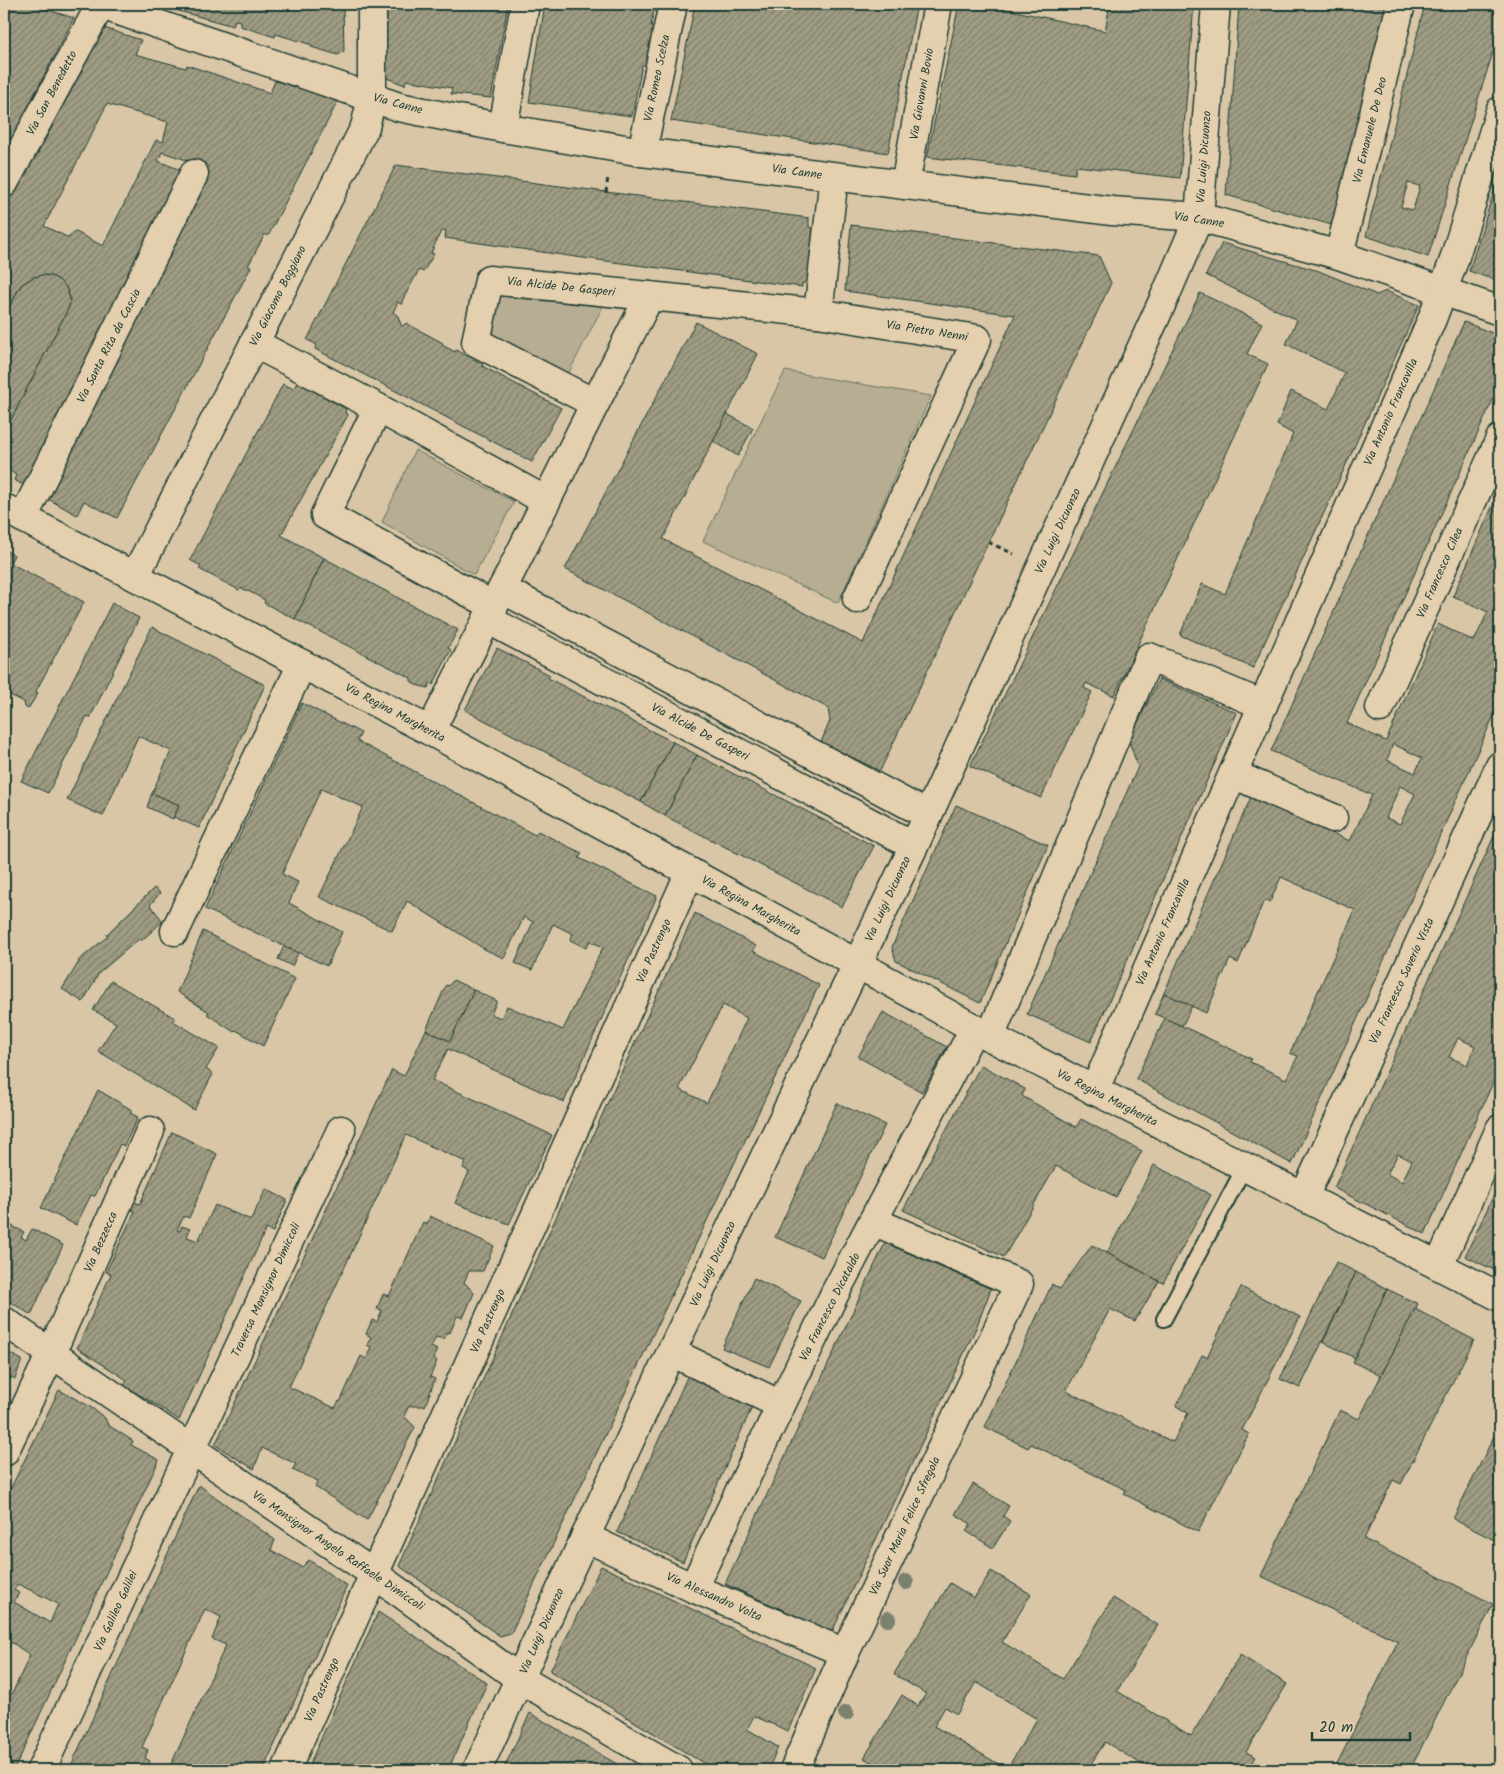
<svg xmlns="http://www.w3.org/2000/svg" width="1504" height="1774" font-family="Kalam,sans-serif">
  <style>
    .green { fill: #b6ad92; stroke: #6a7563 }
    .building { fill: url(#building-hatch); stroke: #1f3d34; fill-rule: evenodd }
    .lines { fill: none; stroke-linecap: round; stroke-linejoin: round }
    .lane-casing { stroke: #1f3d34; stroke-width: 18 }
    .street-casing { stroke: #1f3d34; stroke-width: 31 }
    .secondary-casing { stroke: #1f3d34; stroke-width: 31 }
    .path { stroke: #1f3d34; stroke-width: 3; stroke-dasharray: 5 4; stroke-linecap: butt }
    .lane { stroke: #e4cfae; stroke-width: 14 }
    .street { stroke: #e4cfae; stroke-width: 28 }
    .secondary { stroke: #e4cfae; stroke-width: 28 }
    .tree { fill: #7a816d }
    .labels { text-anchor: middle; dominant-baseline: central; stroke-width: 4; stroke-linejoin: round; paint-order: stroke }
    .street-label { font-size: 12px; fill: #1f3d34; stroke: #e4cfae }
  </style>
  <defs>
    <pattern id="building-hatch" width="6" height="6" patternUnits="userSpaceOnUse" patternTransform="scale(1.25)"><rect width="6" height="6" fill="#9f9c83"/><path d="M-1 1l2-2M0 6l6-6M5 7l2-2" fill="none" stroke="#81806c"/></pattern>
  </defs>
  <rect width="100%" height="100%" fill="#d8c6a7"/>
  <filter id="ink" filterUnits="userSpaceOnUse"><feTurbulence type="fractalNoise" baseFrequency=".02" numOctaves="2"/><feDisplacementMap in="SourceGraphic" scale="10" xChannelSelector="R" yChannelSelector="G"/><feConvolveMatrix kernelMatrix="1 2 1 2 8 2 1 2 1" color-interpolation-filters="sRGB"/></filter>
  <g filter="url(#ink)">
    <g class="green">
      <path d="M500,293L603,306L565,380L487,336Z"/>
      <path d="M785,371L931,396L838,603L703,541Z"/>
      <path d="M415,450L514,502L474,575L382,522Z"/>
    </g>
    <g class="building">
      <path d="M4,4H29L74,18L4,153Z"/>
      <path d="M153,4H343L344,51L338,55L311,47L312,45L276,34L275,37L240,26V21L235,20L233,26Z"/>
      <path d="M389,4H508L491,98L451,94L452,88L406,80L405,85L384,77L383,5Z"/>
      <path d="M545,4H655L651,26L657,27L647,66L642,65L632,116L529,102Z"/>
      <path d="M695,4H917L888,153L671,121Z"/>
      <path d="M959,4H984L1105,31L1110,4H1194L1180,178L1076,166L1075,174L927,157Z"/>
      <path d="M1239,4H1388L1332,225L1226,195Z"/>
      <path d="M1425,4H1500V30L1428,257L1366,236ZM1408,183L1420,186L1413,210L1401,207Z"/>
      <path d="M104,28L141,40L135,54L186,68L187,65L270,93L275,81L339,99L268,236L265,234L248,266L251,267L117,518L84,501L77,515L41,495L208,167L162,152L158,161L186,172L29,488L14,480L16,475L4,467V433L69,307L70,299L66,287L59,280L51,276L43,275L34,277L21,285L4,317V208L32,155L36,157ZM107,104L168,122L163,142L156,140L103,246L74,231L69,238L44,226Z"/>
      <path d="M396,165L809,218V227L813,228L807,283H802V287L576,257L445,238L446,231H441L431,253L434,254L423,272L419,270L402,301V305L398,302L393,312L398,316L401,325L403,326L406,323L443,343L442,345L455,352L456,350L483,364L482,366L561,408L532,462L315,349L316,344L307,340Z"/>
      <path d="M1500,172V282L1469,271Z"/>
      <path d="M851,225L1099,256L1111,283L880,771L821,742L830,721L828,708L565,569L696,322L758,354L663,539L863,643L1015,315L845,291Z"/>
      <path d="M1222,243L1319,271L1377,295L1386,291L1419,305L1253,668L1180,635L1202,584L1225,594L1293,434L1277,425L1291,391L1328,409L1345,373L1286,344L1297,320L1206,275Z"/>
      <path d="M43,275L51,276L59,280L66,287L70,299L69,307L4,433V317L21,285L34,277Z"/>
      <path d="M1200,293L1262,323L1247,354L1268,364L1114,696L1086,683L1084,688L1092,692L1041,798L970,766Z"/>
      <path d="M1464,322L1500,336V384L1347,723L1386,741L1438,624L1474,641L1488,612L1453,596L1500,489V702L1292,1164L1136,1079L1165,1018L1252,1059L1250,1062L1286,1079L1298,1056L1290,1053L1355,910L1281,877L1270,902L1264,900L1238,963L1230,959L1206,1013L1164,993L1251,797L1350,841L1372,795L1271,751ZM1393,744L1422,758L1415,773L1387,760ZM1400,786L1415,794L1400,824L1386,818Z"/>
      <path d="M297,382L346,409L345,412L348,415L281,535L324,558L295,619L264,603L265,600L252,593L241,588L239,590L199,569L201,566L190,560L283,384L294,389Z"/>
      <path d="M727,414L753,428L738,456L713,441Z"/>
      <path d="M4,550L14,555L10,563L84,602L36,691L38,693L28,709L25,707L24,702L4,692V629L7,623L4,622Z"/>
      <path d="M324,558L458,630L448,648L451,650L433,685L430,683L428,688L416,685L411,681V678L295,619Z"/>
      <path d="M112,603L139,618L90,718L87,716L48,793L21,781Z"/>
      <path d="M152,627L265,685L199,828L174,817L179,805L152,793L171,751L138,736L103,816L67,800Z"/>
      <path d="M497,648L550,675L548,678L563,686L673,742L641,802L465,710Z"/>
      <path d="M1159,679L1237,713L1091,1042L1027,1014L1138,767L1129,741Z"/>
      <path d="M302,703L361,733L357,741L535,835L538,831L569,847L582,853L579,858L657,896L564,1102L448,1049L432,1080L552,1135L509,1224L455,1203L469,1172L463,1168L466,1162L406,1135L309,1344L289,1387L335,1408L339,1401L340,1402L361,1356L366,1359L371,1347L367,1345L371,1337L366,1334L372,1320L377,1322L382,1310L377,1309L383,1294L389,1296L423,1222L427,1224L430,1216L494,1246L483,1271H469L464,1282L474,1293L463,1318L457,1316L450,1333L448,1331L444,1339L436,1337L431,1347L437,1350L433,1358L437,1361L430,1377L435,1379L425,1406H409L404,1416L415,1427L367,1520L315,1487L318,1481L292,1470L296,1464L262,1448L254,1469L215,1445L392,1070L404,1076L426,1030L450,1041L474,990L497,1001L491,1014L501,1018L507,1006L563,1030L603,947L590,941L586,948L570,940L573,934L553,924L532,970L515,963L533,922L524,917L504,958L486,950L407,901L392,931L319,897L363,807L321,789L282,874L298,882L289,903L342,932L327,966L205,909Z"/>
      <path d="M673,742L697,755L665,816L641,802Z"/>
      <path d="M697,755L874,846L842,907L665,816Z"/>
      <path d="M152,793L179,805L173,819L147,807Z"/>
      <path d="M956,805L1048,845L980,1003L896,961L892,947Z"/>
      <path d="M1500,823V1067L1425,1234L1334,1188ZM1458,1038L1475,1046L1467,1065L1449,1057ZM1398,1154L1412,1161L1402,1182L1387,1174Z"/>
      <path d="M154,888L160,893L150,905L163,921L141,941L139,939L99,973L83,1002L62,989L79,962L78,961L108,936L106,935Z"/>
      <path d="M695,913L756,946L753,951L819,985L511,1633L500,1636L399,1566L626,1062ZM723,1005L747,1018L707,1103L679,1089Z"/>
      <path d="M203,931L295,979L263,1046L236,1030L234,1032L207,1014L209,1012L177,992Z"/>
      <path d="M284,946L298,953L292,966L278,959Z"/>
      <path d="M453,980L474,990L450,1041L426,1030L446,985L449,986Z"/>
      <path d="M111,981L175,1018L173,1021L219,1048L206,1069L213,1074L194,1110L98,1051L116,1023L93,1010Z"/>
      <path d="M1164,993L1192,1006L1182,1026L1155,1014Z"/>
      <path d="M883,1012L947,1047L922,1092L858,1057Z"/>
      <path d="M981,1065L1025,1089L1022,1096L1076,1127L1081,1119L1142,1151L1116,1197L1056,1166L1004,1257L903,1210Z"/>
      <path d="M98,1090L132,1110L130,1113L138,1117L124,1146L120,1144L95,1196L91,1195L76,1225L41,1208Z"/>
      <path d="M837,1103L885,1125L822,1257L775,1237Z"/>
      <path d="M172,1132L217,1154L189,1218L184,1216L177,1230L180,1231L182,1226L190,1229L187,1237L198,1241L215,1205L251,1220L266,1189L287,1200L273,1232L266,1229L179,1420L152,1402L124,1386L127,1380L77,1348L111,1274L106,1272L135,1211L128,1209L130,1201L140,1204Z"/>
      <path d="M1154,1165L1211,1195L1163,1283L1107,1253Z"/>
      <path d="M1500,1182V1273L1465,1256Z"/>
      <path d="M4,1222L24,1232L21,1237L26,1240L32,1229L63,1245L31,1315L4,1298Z"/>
      <path d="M885,1243L991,1289L976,1328L832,1632L725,1584Z"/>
      <path d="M1092,1245L1159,1281L1135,1321L1110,1309L1066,1391L1173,1442L1188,1413L1176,1406L1202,1355L1207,1357L1241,1287L1300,1317L1242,1430L1249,1434L1198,1532L1124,1494L1126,1490L1031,1444L1028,1448L985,1427L1052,1284L1060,1289Z"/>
      <path d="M1336,1262L1356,1272L1300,1388L1280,1379Z"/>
      <path d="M1356,1272L1387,1289L1355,1358L1323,1342Z"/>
      <path d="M754,1278L801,1301L769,1367L722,1348Z"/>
      <path d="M1387,1289L1418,1304L1381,1376L1353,1362Z"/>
      <path d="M1415,1309L1474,1340L1401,1484L1393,1480L1364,1539L1493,1604L1410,1770H1334L1398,1641L1261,1576L1340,1410L1359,1419Z"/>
      <path d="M4,1350L22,1360L15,1379L11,1377L4,1393Z"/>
      <path d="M688,1375L752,1407L683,1562L617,1532Z"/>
      <path d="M59,1390L89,1406L105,1418L108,1425L133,1441L131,1445L159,1460L14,1770H4V1690L12,1694L30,1655L11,1642L4,1659V1502ZM18,1584L58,1604L50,1623L14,1602L19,1593L14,1590Z"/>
      <path d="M1500,1424V1543L1453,1519Z"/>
      <path d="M973,1484L1009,1506L1003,1516L1010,1521L993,1548L966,1531L971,1524L955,1514Z"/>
      <path d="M199,1485L275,1540L271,1550L302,1567L309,1560L347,1586L263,1770L169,1769L226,1645L212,1639L221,1617L205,1609L142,1747L148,1750L145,1758L150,1761L146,1770H69Z"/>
      <path d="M601,1566L816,1668L788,1731L754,1716L747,1729L778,1747L768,1770H715L550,1671Z"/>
      <path d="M991,1571L1031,1594L1002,1642L1063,1679L1113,1598L1158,1625L1117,1691L1191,1736L1240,1655L1287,1684L1246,1752L1256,1757L1248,1770H1151L1105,1742L1087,1770H884L864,1758L902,1695L918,1706L926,1694L894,1674L950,1583L974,1598ZM976,1682L1037,1719L1007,1769L934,1726L945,1707L957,1714Z"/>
      <path d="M378,1612L487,1683L448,1770H307Z"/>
      <path d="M530,1713L627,1770H503Z"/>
    </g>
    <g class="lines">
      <g class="lane-casing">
        <path id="lane" d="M1164,1319L1244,1168"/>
      </g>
      <g class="street-casing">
        <g id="street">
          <path d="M99,4L399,107L503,128L642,152L1112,211L1199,217L1339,255L1500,311"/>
          <path d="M503,128L525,4"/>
          <path d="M642,152L673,4"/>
          <path d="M4,183L101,4"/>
          <path d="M905,185L938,4"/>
          <path d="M1339,255L1401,4"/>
          <path d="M818,313L834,177"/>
          <path d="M254,343L378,408L546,501"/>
          <path d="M594,403L476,342L489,280L818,313L977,339L857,599"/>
          <path d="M378,408L325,515L494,606"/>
          <path d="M23,518L194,174"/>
          <path d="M135,576L365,127L372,98V4"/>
          <path d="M502,589L928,815"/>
          <path d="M487,619L914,846"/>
          <path d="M1380,708L1500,439"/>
          <path d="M430,731C505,587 575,440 650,296"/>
          <path d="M1233,774L1333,818"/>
          <path d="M175,931L302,664"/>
          <path d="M990,1037L1149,657L1263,705"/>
          <path d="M1094,1091L1432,319L1453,263L1500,111"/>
          <path d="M1304,1197L1500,766"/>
          <path d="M1439,1265L1500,1129"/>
          <path d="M4,1321L374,1574L520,1679L678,1770"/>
          <path d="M671,1352L781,1405"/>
          <path d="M4,1452L51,1354L150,1131"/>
          <path d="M585,1537L693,1588L845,1653"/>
          <path d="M693,1588L835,1293L974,1029"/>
          <path d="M41,1770L341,1130"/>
          <path d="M286,1770L690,872"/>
          <path d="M477,1770L671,1352L914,846L1167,292L1199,217L1216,4"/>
          <path d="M794,1770L845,1653L1019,1284L873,1221"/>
        </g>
      </g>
      <g class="secondary-casing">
        <path id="secondary" d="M4,508L430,731L690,872L990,1037L1500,1297"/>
      </g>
      <g class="path">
        <path d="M606,193L608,176"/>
        <path d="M988,542L1014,554"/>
      </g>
      <use href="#lane" class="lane"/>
      <use href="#street" class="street"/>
      <use href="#secondary" class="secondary"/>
    </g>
    <g class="tree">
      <circle cx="906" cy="1582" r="8"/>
      <circle cx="888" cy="1619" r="8"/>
      <circle cx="846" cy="1713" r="8"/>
    </g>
  </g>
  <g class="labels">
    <g class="street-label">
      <text transform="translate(657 78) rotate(-78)">Via Romeo Scelza</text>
      <text transform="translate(52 93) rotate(-62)">Via San Benedetto</text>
      <text transform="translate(922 94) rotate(-80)">Via Giovanni Bovio</text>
      <text transform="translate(398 104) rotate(15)">Via Canne</text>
      <text transform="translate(1370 130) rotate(-76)">Via Emanuele De Deo</text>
      <text transform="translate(1204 157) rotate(-86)">Via Luigi Dicuonzo</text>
      <text transform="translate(797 172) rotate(8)">Via Canne</text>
      <text transform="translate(1199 220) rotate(9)">Via Canne</text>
      <text transform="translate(561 287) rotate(6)">Via Alcide De Gasperi</text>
      <text transform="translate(278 296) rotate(-63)">Via Giacomo Boggiano</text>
      <text transform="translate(927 331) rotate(9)">Via Pietro Nenni</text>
      <text transform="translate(109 346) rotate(-63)">Via Santa Rita da Cascia</text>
      <text transform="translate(1391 412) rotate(-66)">Via Antonio Francavilla</text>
      <text transform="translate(1058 531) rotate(-65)">Via Luigi Dicuonzo</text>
      <text transform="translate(1440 573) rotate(-66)">Via Francesco Cilea</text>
      <text transform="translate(395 713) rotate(28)">Via Regina Margherita</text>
      <text transform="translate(700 732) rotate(28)">Via Alcide De Gasperi</text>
      <text transform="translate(888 899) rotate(-65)">Via Luigi Dicuonzo</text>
      <text transform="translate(751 906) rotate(29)">Via Regina Margherita</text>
      <text transform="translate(1163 932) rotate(-66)">Via Antonio Francavilla</text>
      <text transform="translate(654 951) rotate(-66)">Via Pastrengo</text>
      <text transform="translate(1402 981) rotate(-65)">Via Francesco Saverio Vista</text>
      <text transform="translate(1107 1098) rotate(27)">Via Regina Margherita</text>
      <text transform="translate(101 1242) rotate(-66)">Via Bezzecca</text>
      <text transform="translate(713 1264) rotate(-65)">Via Luigi Dicuonzo</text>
      <text transform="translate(266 1290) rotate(-65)">Traversa Monsignor Dimiccoli</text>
      <text transform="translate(830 1307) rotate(-63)">Via Francesco Dicataldo</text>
      <text transform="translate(488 1321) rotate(-66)">Via Pastrengo</text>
      <text transform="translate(905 1526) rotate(-65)">Via Suor Maria Felice Sfregola</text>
      <text transform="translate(338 1551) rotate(34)">Via Monsignor Angelo Raffaele Dimiccoli</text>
      <text transform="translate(714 1597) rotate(24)">Via Alessandro Volta</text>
      <text transform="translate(116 1611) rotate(-65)">Via Galileo Galilei</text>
      <text transform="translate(542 1631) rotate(-66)">Via Luigi Dicuonzo</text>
      <text transform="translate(322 1690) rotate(-66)">Via Pastrengo</text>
    </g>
  </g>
  <rect width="1504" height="1774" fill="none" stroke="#e4cfae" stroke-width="20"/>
  <rect x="10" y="10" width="1484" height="1754" fill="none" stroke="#1f3d34" stroke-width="2" filter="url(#ink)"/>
  <path d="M1312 1732v8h98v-8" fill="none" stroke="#1f3d34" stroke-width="2.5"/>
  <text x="1319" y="1732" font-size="15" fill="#1f3d34" stroke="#e4cfae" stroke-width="4" paint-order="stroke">20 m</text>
</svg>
